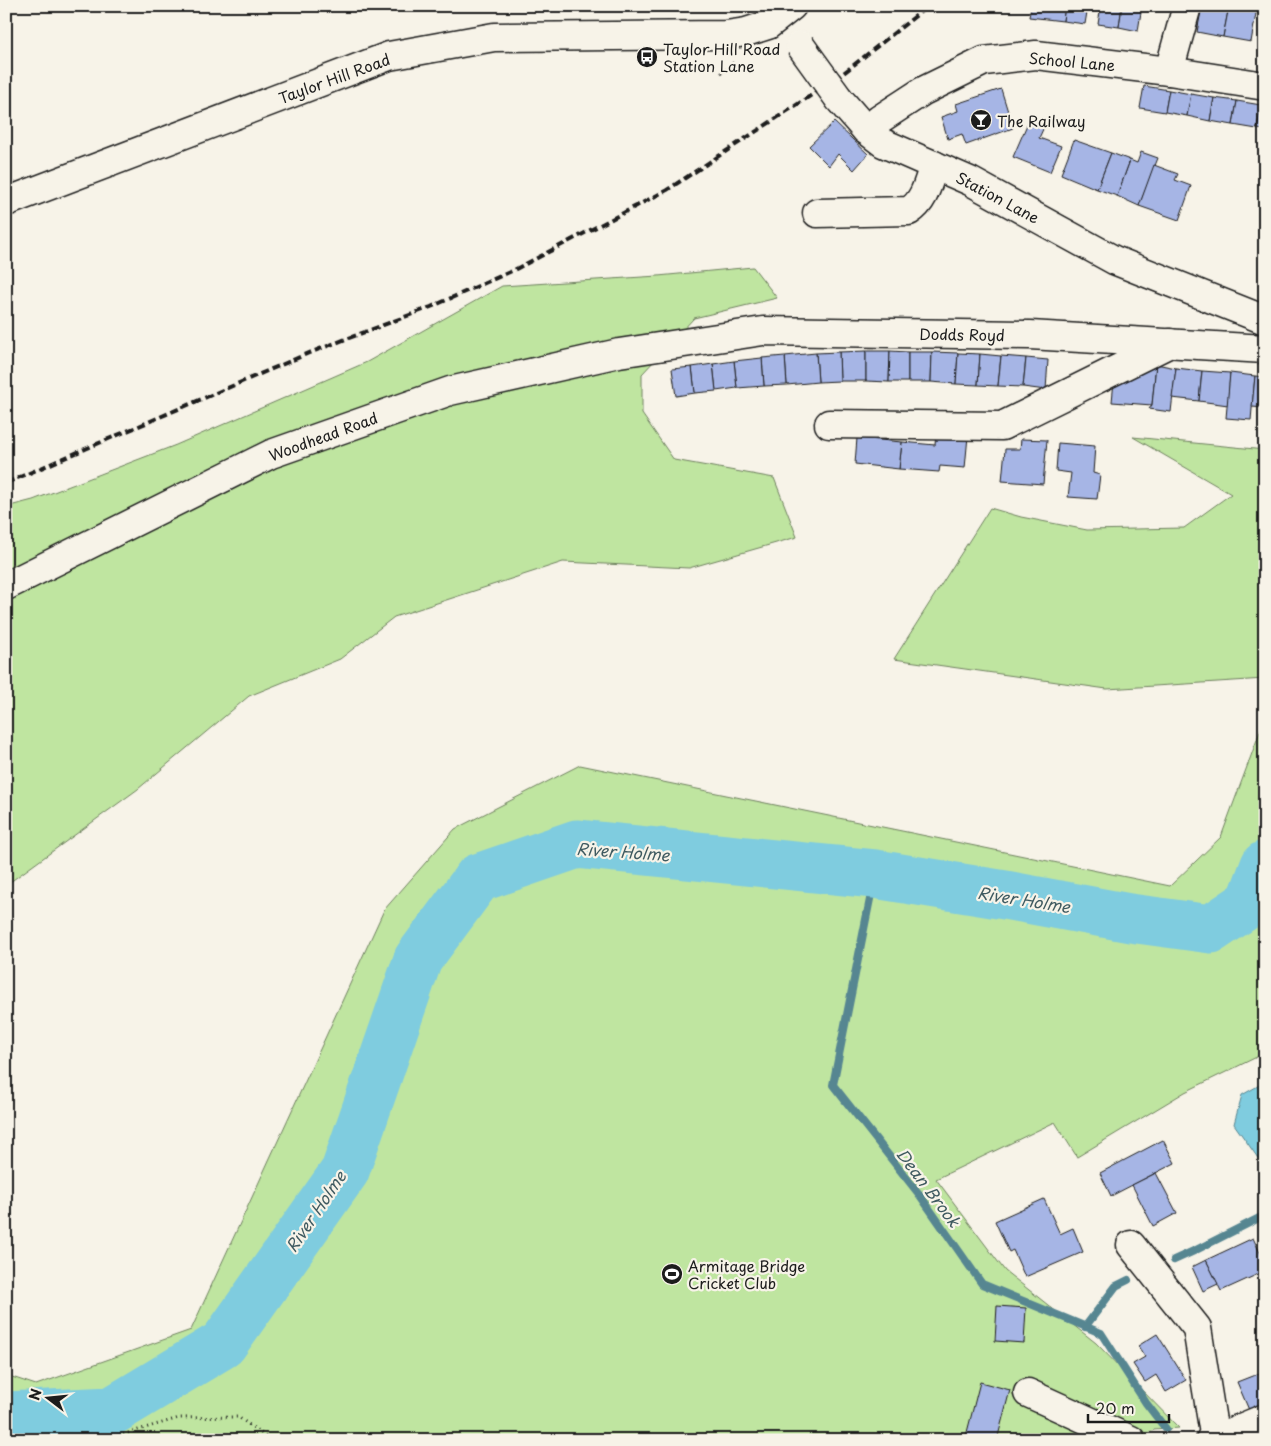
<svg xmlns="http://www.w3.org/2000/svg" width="1271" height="1446" font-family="'Playpen Sans',sans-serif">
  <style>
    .green { fill: #bfe5a0; stroke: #6e805e }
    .water { fill: #7fccdf; stroke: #578691 }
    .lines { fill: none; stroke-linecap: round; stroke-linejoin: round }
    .stream { stroke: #578691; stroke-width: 8 }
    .river { stroke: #7fccdf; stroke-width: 49 }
    .building { fill: #a6b5e5; stroke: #1c1c1c }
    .minor-casing { stroke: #1c1c1c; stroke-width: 31 }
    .major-casing { stroke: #1c1c1c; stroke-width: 31 }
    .path { stroke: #1c1c1c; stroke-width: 3; stroke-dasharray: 1 4; stroke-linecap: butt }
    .minor { stroke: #f7f3e8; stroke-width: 28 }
    .major { stroke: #f7f3e8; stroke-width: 28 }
    .rail { stroke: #1c1c1c; stroke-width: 4; stroke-dasharray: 8 4; stroke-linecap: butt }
    .minor-bridge-casing { stroke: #1c1c1c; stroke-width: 31; stroke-linecap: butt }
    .minor-bridge { stroke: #f7f3e8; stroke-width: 28 }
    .labels { text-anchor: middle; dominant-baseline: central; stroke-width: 4.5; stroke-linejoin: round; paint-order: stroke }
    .poi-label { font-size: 15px; fill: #1c1c1c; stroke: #f7f3e8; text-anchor: start }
    .street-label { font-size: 15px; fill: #1c1c1c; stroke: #f7f3e8 }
    .water-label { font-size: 16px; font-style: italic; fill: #3f5a60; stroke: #f7f3e8 }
  </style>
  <rect width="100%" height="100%" fill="#f7f3e8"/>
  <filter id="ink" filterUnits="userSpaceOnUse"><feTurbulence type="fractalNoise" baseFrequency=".02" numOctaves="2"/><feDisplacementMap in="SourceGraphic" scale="10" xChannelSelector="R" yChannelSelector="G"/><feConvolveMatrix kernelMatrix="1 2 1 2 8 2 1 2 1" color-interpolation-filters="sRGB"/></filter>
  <g filter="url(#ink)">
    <g class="green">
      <path d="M753,267L777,298L694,318L642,374V414L674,460L774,478L797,537L689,568L563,562L394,617L340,659L249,696L138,789L6,885V507L33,500L176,445L367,362L502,286L658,276Z"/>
      <path d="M1133,437L1265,450V679L1107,689L894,659L990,508L1021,517L1087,530L1184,528L1231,494Z"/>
      <path d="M1265,718V1053L1185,1092L1077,1157L1055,1122L936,1179L1005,1271L1096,1343L1179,1428L1154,1430L1135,1440H6V1375L36,1385L191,1330L384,910L455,829L580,765L1170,886L1221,837Z"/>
    </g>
    <path class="water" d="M1265,1082V1168L1234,1124L1242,1095Z"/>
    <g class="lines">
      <g class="stream">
        <path d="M875,874L833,1085L919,1194L982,1284L1101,1333L1146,1403L1166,1429"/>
        <path d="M1174,1260L1196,1250L1265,1215"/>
        <path d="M1085,1327L1116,1286L1128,1280"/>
      </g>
      <path class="river" d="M6,1416L112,1411L223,1344L345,1171L418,959L478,878L577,844L875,874L1005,895L1130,918L1211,929L1251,902L1265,865"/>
    </g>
    <g class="building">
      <path d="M1031,6H1065L1063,21L1029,17Z"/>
      <path d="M1065,6H1088L1085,24L1063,21Z"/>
      <path d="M1101,6H1122L1119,27L1098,24Z"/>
      <path d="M1122,6H1142L1138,31L1119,27Z"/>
      <path d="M1202,6H1229L1223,37L1197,32Z"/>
      <path d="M1229,6H1246L1257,8L1251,42L1223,37Z"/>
      <path d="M1144,86L1169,90L1165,112L1140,108Z"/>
      <path d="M1001,89L1013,128L966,145L962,134L948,139L941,117L958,111L956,104Z"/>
      <path d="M1169,90L1191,94L1187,116L1165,112Z"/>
      <path d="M1191,94L1214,98L1210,121L1187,116Z"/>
      <path d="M1214,98L1237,101L1233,125L1210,121Z"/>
      <path d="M1237,101L1261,105L1257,129L1233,125Z"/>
      <path d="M1261,105L1265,106V130L1257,129Z"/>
      <path d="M1029,120L1044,127L1039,138L1061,146L1050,172L1013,157Z"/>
      <path d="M834,122L868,154L854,170L838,154L829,166L809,146Z"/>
      <path d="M1074,140L1111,153L1097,189L1061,174Z"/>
      <path d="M1141,152L1158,158L1139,206L1117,196L1130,160L1137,163Z"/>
      <path d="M1111,153L1130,160L1117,196L1097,189Z"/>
      <path d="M1154,165L1178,174L1175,180L1191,186L1179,220L1139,206Z"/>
      <path d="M866,351V381H840L839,352Z"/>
      <path d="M866,351H890L889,382L866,381Z"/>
      <path d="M890,351L908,352V382H889Z"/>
      <path d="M839,352L840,381L818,382L816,353Z"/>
      <path d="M908,352H932L931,382H908Z"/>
      <path d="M932,352L958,353L956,384L931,382Z"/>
      <path d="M816,353L818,382L787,385L785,356Z"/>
      <path d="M958,353L980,354L978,385L956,384Z"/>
      <path d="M980,354L1001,356L998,386L978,385Z"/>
      <path d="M785,356L787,385L764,386L762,358Z"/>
      <path d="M1001,356L1026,358L1023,387L998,386Z"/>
      <path d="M762,358L764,386L737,388L734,361Z"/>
      <path d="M1026,358L1048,360L1046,390L1023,387Z"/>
      <path d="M734,361L737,388L716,391L713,364Z"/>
      <path d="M713,364L716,391L695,393L692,367Z"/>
      <path d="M1156,364L1152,405L1112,402L1114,381Z"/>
      <path d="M1156,364L1176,368L1171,412L1149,409L1152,405Z"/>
      <path d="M692,367L695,393L676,396L672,369Z"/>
      <path d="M1176,368L1202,371L1199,401L1172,398Z"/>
      <path d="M1202,371L1230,373L1228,405L1199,401Z"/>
      <path d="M1230,373L1255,376L1251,420L1226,418Z"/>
      <path d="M1255,376L1265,377V408L1252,407Z"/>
      <path d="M936,433L968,436L965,468L940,466L939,472L899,469L902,442L935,445Z"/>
      <path d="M857,438L902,442L899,469L855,464Z"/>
      <path d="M1021,439L1047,440L1043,484L1002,481L1005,449H1020Z"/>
      <path d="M1058,443L1095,446L1093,473L1100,475L1097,499L1068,497L1071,473L1056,471Z"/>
      <path d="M1163,1140L1175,1163L1111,1196L1100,1173Z"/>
      <path d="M1156,1173L1177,1213L1153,1226L1132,1185Z"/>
      <path d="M1044,1199L1060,1234L1073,1228L1083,1252L1025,1277L1013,1250L1009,1252L995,1221Z"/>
      <path d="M1253,1238L1265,1263V1271L1221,1291L1206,1260Z"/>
      <path d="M1206,1260L1218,1284L1203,1291L1192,1267Z"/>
      <path d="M997,1306L1026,1308L1024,1343L995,1341Z"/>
      <path d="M1157,1334L1186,1380L1166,1392L1156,1375L1145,1382L1133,1364L1145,1357L1138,1346Z"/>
      <path d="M1265,1371V1404L1249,1410L1237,1382Z"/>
      <path d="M980,1382L1010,1390L997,1440H965Z"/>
    </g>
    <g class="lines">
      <g class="minor-casing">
        <g id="minor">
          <path d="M1169,71L1187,6"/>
          <path d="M839,99L866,130L883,143L970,181L1114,260L1265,320"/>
          <path d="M866,130L880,119L923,91L984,61L1036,55L1169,71L1265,86"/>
          <path d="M6,202L389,56L494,37L726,35L746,32L768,25L792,6"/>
          <path d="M817,213L909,211C925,201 928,182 934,165"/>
          <path d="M829,424L1002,426L1170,343"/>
          <path d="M1131,1245L1197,1328L1215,1440"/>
          <path d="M1028,1393L1131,1440"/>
          <path d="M1210,1440L1214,1439L1265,1418"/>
        </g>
      </g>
      <g class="major-casing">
        <path id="major" d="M6,586L271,454L450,391L619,353L763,331L1030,335L1265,349"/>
      </g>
      <g class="path">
        <path d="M721,73L734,62"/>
        <path d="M104,1440L179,1418L238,1417L271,1440"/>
      </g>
      <use href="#minor" class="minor"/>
      <use href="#major" class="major"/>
      <path class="rail" d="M6,483L309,353L431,307L514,270L667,190L836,79L928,6"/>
      <g class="minor-bridge-casing">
        <path id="minor-bridge" d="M800,45L839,99"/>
      </g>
      <use href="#minor-bridge" class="minor-bridge"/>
    </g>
  </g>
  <defs>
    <g id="bus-disc" transform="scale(1.125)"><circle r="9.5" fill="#1c1c1c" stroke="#f7f3e8"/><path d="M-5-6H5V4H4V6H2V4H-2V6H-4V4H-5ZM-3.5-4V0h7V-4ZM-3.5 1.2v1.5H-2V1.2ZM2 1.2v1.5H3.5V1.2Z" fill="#fff"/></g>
    <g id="bar-disc" transform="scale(1.125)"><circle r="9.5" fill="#1c1c1c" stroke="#f7f3e8"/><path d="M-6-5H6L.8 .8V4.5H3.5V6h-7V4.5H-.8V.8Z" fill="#fff"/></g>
    <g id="stadium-disc" transform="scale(1.125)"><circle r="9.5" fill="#1c1c1c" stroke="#f7f3e8"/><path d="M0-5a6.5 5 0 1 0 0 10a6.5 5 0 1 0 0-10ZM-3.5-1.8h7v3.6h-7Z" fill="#fff"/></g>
  </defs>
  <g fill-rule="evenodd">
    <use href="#bus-disc" x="647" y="57"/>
    <use href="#bar-disc" x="981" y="120"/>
    <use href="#stadium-disc" x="672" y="1274"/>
  </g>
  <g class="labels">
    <g class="poi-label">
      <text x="663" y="48">Taylor Hill Road<tspan x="663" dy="17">Station Lane</tspan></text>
      <text x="997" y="120">The Railway</text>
      <text x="688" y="1265">Armitage Bridge<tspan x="688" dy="17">Cricket Club</tspan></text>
    </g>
    <g class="street-label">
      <text transform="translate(1072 61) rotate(5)">School Lane</text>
      <text transform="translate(334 78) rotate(-20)">Taylor Hill Road</text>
      <text transform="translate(998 197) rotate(28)">Station Lane</text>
      <text transform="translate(962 334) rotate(1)">Dodds Royd</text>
      <text transform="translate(323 436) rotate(-20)">Woodhead Road</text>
    </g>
    <g class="water-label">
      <text transform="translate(623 851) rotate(4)">River Holme</text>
      <text transform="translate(1024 899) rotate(9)">River Holme</text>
      <text transform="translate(929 1187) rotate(53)">Dean Brook</text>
      <text transform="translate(315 1211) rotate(-56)">River Holme</text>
    </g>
  </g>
  <rect width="1271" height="1446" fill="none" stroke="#f7f3e8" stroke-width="25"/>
  <rect x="12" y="12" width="1246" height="1421" fill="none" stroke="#1c1c1c" stroke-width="2" filter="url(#ink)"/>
  <g transform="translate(48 1398) rotate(286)" stroke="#f7f3e8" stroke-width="4" paint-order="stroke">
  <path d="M0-4L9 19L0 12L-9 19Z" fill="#1c1c1c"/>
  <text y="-8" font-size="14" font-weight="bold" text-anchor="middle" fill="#1c1c1c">N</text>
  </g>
  <path d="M1088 1414v8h81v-8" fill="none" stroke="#1c1c1c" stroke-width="2.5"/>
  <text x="1096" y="1414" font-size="15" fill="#1c1c1c" stroke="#f7f3e8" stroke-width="4" paint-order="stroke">20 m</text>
</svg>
